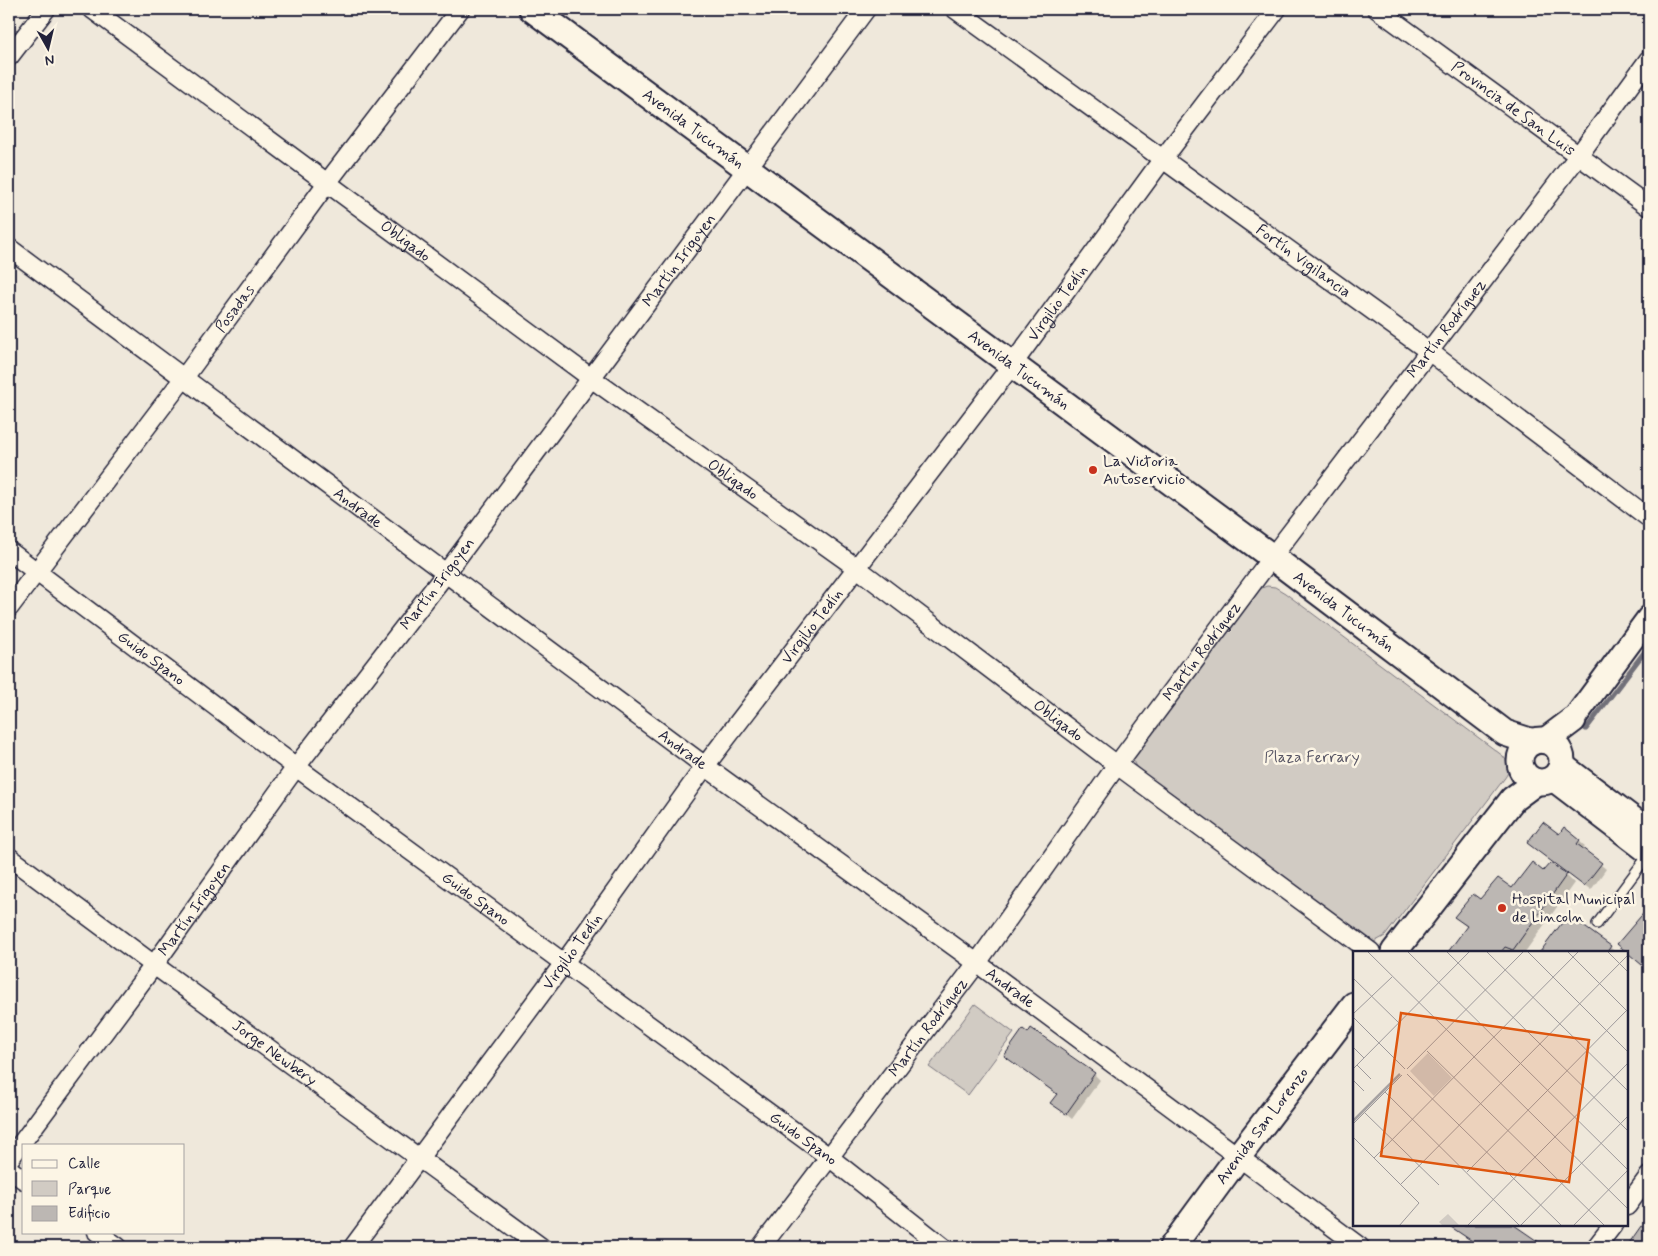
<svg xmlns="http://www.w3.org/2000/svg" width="1658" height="1256" font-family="Mynerve,sans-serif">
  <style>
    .green { fill: #d1cbc3; stroke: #7a767f }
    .shadow { fill: #0003 }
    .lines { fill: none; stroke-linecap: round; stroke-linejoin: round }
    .stream { stroke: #716f79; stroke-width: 5 }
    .building { fill: #bcb7b3; stroke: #22223b }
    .service-casing { stroke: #22223b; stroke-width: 12 }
    .minor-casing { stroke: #22223b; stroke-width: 21 }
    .tertiary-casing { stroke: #22223b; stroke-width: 26 }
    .secondary-casing { stroke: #22223b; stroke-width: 29 }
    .service { stroke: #fcf5e5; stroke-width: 9 }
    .minor { stroke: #fcf5e5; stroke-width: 18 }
    .tertiary { stroke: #fcf5e5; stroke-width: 22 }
    .secondary { stroke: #fcf5e5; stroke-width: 25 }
    .poi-dot { fill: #c8321e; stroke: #fcf5e5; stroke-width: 2 }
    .labels { text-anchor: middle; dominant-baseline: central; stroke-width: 5; stroke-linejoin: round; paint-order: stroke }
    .street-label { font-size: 16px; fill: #22223b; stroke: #fcf5e5 }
    .poi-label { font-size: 16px; fill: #22223b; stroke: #fcf5e5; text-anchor: start }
    .park-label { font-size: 16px; fill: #575564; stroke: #fcf5e5 }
    .inset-river { fill: none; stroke: #a6a2a2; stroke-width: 2.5 }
    .inset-road { fill: none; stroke: #9d999b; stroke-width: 1 }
    .view { fill: #de560e; fill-opacity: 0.15; stroke: #de560e; stroke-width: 2.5 }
    .inset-edge { fill: none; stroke: #22223b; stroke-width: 2.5 }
  </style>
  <rect width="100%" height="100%" fill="#efe8db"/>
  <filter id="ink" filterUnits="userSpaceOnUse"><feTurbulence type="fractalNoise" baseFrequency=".02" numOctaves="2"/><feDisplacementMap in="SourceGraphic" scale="10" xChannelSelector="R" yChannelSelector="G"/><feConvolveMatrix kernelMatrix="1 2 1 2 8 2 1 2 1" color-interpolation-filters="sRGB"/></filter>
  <g filter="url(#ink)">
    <g class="green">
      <path d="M1267,586L1275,587L1285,593L1503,756C1510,765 1511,770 1504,779L1385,936L1374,942L1369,941L1137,769L1134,763L1133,757L1252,595L1259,589Z"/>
      <path d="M975,1004L1014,1033L968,1095L929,1067Z"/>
    </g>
    <g class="shadow">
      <path d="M1564,829L1585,846L1582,850L1606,869L1591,890L1535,848L1559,835Z"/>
      <path d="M1544,873L1566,875L1574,883L1525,952H1449L1468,928L1455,917L1480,901L1512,890Z"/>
      <path d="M1647,910L1649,913V969L1624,949Z"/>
      <path d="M1568,916L1610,947L1615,952H1541Z"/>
      <path d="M1005,1056L1094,1074L1100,1080L1072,1119L1052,1103L1058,1095Z"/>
      <path d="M1454,1225H1511L1544,1247H1480L1461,1234L1453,1226Z"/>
    </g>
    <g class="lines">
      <path class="stream" d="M1586,729L1649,646"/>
    </g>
    <g class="building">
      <path d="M1543,822L1559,834L1564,827L1580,840L1577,844L1602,863L1584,886L1527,843Z"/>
      <path d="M1532,862L1543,871L1550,863L1567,874L1513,950L1505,947L1501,952H1448L1467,926L1454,917L1473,894L1480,899L1498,878L1512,888Z"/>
      <path d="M1647,909L1649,911V957L1642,965L1617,944Z"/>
      <path d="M1568,915L1611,946L1607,952H1540Z"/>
      <path d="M1031,1028L1095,1073L1066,1114L1050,1103L1057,1094L1004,1056L1023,1029L1028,1033Z"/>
      <path d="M1453,1225H1514L1546,1247H1481L1451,1227Z"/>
      <path d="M1641,1226L1649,1231V1247H1630L1627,1246Z"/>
    </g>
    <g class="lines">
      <g class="service-casing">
        <path id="service" d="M1597,924L1649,854"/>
      </g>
      <g class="minor-casing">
        <g id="minor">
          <path id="s1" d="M92,9L591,378L857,568L1117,765L1371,952"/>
          <path id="s2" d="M955,9L1430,352L1649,518"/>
          <path id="s3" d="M1377,9L1649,207"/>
          <path d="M9,57L46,9"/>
          <path id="s4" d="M9,248L705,766L977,963L1360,1247"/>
          <path id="s5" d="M9,551L296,767L829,1157L943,1247"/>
          <path id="s6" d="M9,608L183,379L327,183L460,9"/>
          <path id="s7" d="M9,857L154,965L541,1247"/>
          <path id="s8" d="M9,1160L154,965L296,767L446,573L866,9"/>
          <path d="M9,1169L24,1180"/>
          <path d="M1627,1206L1649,1176"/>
          <path d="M97,1232L118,1247"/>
          <path id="s9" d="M353,1247L564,963L705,766L1012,365L1162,160L1277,9"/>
          <path id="s10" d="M761,1247L977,963L1117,765L1272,557L1579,155L1649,59"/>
          <path d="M1596,1247L1613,1225"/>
        </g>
      </g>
      <g class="tertiary-casing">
        <g id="tertiary">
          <path d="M1573,720L1649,617"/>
          <path d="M1562,764L1649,830"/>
          <path d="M1552,779L1649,853"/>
        </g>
      </g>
      <g class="secondary-casing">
        <g id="secondary">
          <path id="s11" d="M532,9L1272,557L1505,733L1533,742"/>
          <circle cx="1541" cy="761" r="21"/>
          <path d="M1545,741L1573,720"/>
          <path d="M1394,952L1513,799L1536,782"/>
          <path id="s12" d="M1172,1247L1238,1157L1354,1005"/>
        </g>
      </g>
      <use href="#service" class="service"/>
      <use href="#minor" class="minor"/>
      <use href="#tertiary" class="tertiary"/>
      <use href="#secondary" class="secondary"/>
    </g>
  </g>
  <g class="poi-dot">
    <circle cx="1093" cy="470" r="5"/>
    <circle cx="1502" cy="908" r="5"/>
  </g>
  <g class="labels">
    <g class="street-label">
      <text stroke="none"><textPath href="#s3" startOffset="169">Provincia de San Luis</textPath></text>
      <text stroke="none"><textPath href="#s11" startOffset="201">Avenida Tucumán</textPath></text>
      <text stroke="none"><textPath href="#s1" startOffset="390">Obligado</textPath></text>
      <text stroke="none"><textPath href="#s8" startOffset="1122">Martín Irigoyen</textPath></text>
      <text stroke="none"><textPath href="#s2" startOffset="430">Fortín Vigilancia</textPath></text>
      <text stroke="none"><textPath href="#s9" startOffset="1178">Virgilio Tedín</textPath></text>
      <text stroke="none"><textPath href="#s6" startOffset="375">Posadas</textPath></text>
      <text stroke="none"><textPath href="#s10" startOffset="1146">Martín Rodríguez</textPath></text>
      <text stroke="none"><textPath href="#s11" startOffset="606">Avenida Tucumán</textPath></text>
      <text stroke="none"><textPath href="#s1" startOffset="795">Obligado</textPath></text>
      <text stroke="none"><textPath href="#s4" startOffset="435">Andrade</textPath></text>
      <text stroke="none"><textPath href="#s8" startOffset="718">Martín Irigoyen</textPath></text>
      <text stroke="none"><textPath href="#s11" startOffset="1011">Avenida Tucumán</textPath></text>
      <text stroke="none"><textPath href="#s9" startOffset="772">Virgilio Tedín</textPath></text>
      <text stroke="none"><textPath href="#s10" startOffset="741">Martín Rodríguez</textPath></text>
      <text stroke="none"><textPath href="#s5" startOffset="178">Guido Spano</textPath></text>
      <text stroke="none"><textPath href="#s1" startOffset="1200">Obligado</textPath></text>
      <text stroke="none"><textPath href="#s4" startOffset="840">Andrade</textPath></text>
      <text stroke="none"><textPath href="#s5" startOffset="582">Guido Spano</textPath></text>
      <text stroke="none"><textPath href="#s8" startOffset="312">Martín Irigoyen</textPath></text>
      <text stroke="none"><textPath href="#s9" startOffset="368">Virgilio Tedín</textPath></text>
      <text stroke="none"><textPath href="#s4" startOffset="1245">Andrade</textPath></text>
      <text stroke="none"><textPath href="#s10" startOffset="276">Martín Rodríguez</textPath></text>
      <text stroke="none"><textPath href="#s7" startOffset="330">Jorge Newbery</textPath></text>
      <text stroke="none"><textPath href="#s12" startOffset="151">Avenida San Lorenzo</textPath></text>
      <text stroke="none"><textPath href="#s5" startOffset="988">Guido Spano</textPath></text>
    </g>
    <g class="poi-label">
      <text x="1103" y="461">La Victoria<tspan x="1103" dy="18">Autoservicio</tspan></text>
      <text x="1512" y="899">Hospital Municipal<tspan x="1512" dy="18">de Lincoln</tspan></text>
    </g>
    <g class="park-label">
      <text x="1312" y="757">Plaza Ferrary</text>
    </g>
  </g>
  <g transform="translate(1353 951)">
    <rect width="275" height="275" fill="#efe8db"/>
    <path d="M75,102L99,127L81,145L57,120ZM95,263L107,275H90L86,271Z" fill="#d1cbc3"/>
    <path class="inset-river" d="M0,170L47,123"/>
    <path class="inset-road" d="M14,0L275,258M54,0L275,219M93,0L275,180M133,0L275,140M174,0L275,101M214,0L274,60M254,0L275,21M0,27L46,72M0,63L39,26M0,66L52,118M0,96L11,107M74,100L252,275M4,114L18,128M0,118L117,0M54,118L171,0M54,123L209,275M0,129L11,140M32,141L167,275M12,162L86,234M0,173L49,124M0,186L66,252L46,275M21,207L226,0M114,221L275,58M48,233L275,4M114,275L275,112M167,275L275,165M220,275L275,219"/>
    <path class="view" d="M48,62L236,89L216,231L28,205Z"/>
    <rect width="275" height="275" class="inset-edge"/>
  </g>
  <rect width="1658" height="1256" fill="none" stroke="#fcf5e5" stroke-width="30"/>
  <rect x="15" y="15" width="1628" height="1226" fill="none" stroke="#22223b" stroke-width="2" filter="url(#ink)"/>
  <rect x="22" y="1144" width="162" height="90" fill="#fcf5e5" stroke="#a5a1a1"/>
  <rect x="32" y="1160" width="25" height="8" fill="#fcf5e5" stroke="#a5a1a1"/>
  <text x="68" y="1168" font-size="15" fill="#22223b">Calle</text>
  <rect x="32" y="1181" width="25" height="15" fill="#d1cbc3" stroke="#a5a1a1"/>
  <text x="68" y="1194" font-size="15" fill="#22223b">Parque</text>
  <rect x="32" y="1206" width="25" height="15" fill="#bcb7b3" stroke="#a5a1a1"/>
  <text x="68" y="1218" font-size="15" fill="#22223b">Edificio</text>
  <g transform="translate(48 48) rotate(172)" stroke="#fcf5e5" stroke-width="4" paint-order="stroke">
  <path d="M0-4L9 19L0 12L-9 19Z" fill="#22223b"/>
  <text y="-8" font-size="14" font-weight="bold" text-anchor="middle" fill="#22223b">N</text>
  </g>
</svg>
